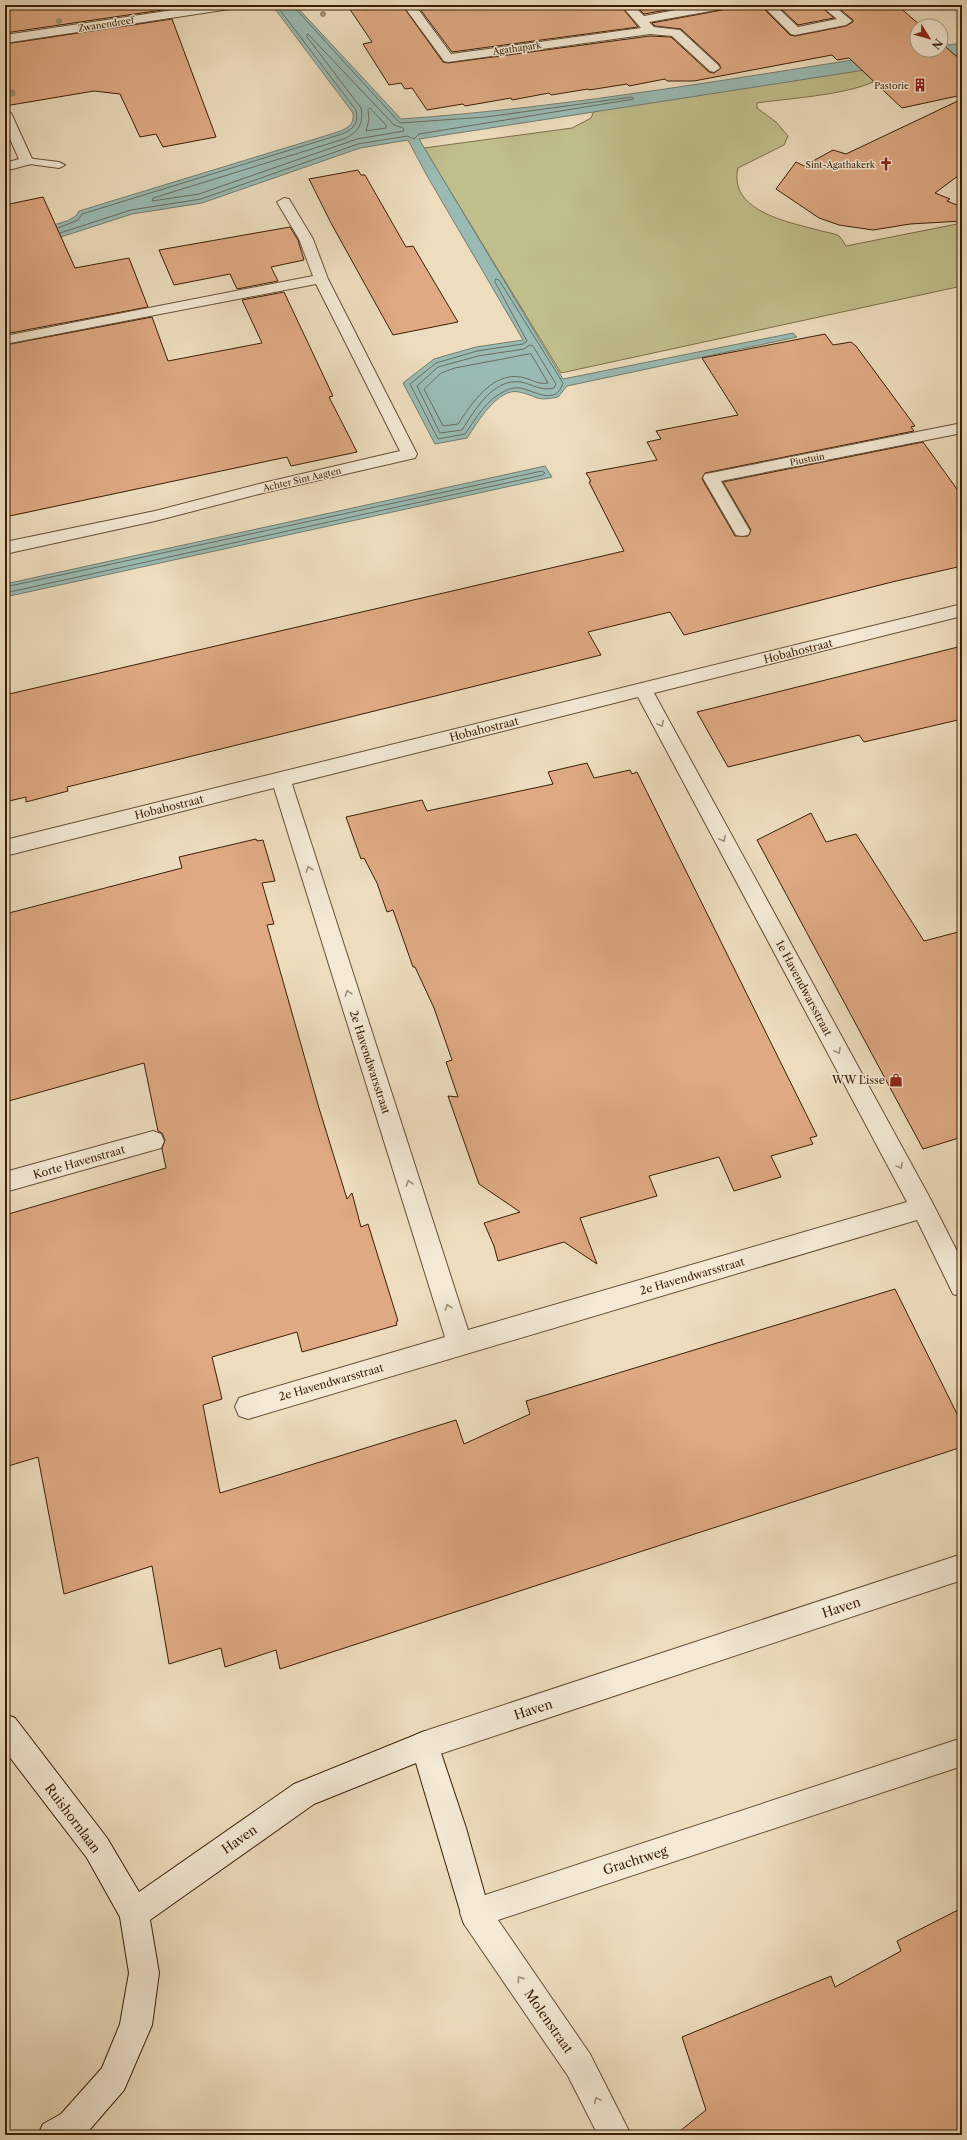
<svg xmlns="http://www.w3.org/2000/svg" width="967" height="2140" font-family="'Libre Caslon Text',serif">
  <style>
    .green { fill: #c0bf8c; stroke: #7e6e48 }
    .water { fill: #99bbb4; stroke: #737c6e }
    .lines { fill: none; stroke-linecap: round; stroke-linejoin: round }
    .shore { stroke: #6a6c5c; stroke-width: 1 }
    .building { fill: #dea983; stroke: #3b1e05 }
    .lane-casing { stroke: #684e33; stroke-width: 2 }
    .street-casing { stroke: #684e33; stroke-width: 2 }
    .secondary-casing { stroke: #3b1e05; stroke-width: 2 }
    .lane { fill: #f3e9d5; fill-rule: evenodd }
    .street { fill: #f3e9d5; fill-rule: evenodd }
    .secondary { fill: #f3e9d5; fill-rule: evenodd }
    .tree { fill: #a18e6f }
    .oneway { stroke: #a08e77 }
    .labels { text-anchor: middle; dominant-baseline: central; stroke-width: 3; stroke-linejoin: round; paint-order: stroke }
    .far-street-label { font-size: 9px; fill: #3b1e05; stroke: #f3e9d5 }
    .far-poi-label { font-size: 9px; fill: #3b1e05; stroke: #f3e9d5; text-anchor: end }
    .street-label { font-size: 11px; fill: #3b1e05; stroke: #f3e9d5 }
    .poi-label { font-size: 11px; fill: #3b1e05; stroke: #f3e9d5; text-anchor: end }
    .near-street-label { font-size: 13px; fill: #3b1e05; stroke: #f3e9d5 }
  </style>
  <rect width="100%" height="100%" fill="#edddbe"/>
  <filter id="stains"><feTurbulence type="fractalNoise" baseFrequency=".005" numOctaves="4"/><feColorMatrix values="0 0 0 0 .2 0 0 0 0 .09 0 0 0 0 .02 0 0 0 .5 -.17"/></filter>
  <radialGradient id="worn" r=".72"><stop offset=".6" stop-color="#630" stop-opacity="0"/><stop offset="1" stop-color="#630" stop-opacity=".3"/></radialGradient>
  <path class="green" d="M894,65C890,69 886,75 881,78C853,95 790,98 757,103V108L776,122L788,136L784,145L738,168C728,211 788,222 818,230C824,232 834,233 839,236C842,239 844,243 846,246L962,223V286L561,373L424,148L572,128L591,118L594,111Z"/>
  <g class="water">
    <path d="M272,5H295L401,119C574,107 746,76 917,50H941V46L962,43V55L419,139L563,379L793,333L797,337L567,386L558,397C534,402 539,396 519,392C498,387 477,423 467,438L435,444L403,383L434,359L476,347L523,340L426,174L408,140L360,148L202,203L132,214L5,255V239L67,221L76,216L79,211L341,131C350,126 354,124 353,113Z"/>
    <path d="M545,466L552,477L5,597V584Z"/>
  </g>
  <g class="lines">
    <g class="shore">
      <path d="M308,34L394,125L403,128L404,131L357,139L199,194L152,201L153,198L344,139C358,132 364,124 361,108L307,37Z"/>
      <path d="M370,108L386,125V128L366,131L369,120L368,110Z"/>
      <path d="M58,228L78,220L82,214L342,134C354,129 359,123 356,110L276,5"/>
      <path d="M60,233L131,210L201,199L358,144L407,136L414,139L419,134L634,99L632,97L486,117L400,123L292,5"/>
      <path d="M496,279L499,280L563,383C556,407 533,390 520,388C515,387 509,389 505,391C487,399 476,418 465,434L438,439L410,384L436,363L477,351L523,344L527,341L495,282Z"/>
      <path d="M530,345L533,346L556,384L554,388C541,391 534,385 521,382C493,378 475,410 462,430L440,433L417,386L438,367L478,356L524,349Z"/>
      <path d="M529,354H531L548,383C538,385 531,379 521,377C492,372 472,403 458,424L443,426L424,389L441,373L455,368Z"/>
      <path d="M5,587L542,471L545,473L543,475L5,593"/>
    </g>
  </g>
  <g class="building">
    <path d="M5,5H167L169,9L5,33Z"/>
    <path d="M347,5H402L443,62L448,63L650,36L671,37L709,72L714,73L721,68L719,64L681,29L655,26L652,23L722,10L729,5H760L790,35L795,36L846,26L853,22V20L835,5H897L921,26H917V50H941V43L962,61V95L902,108L849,58L837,60L832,55L694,81H667L665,79L629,86L627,84L589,90L588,89L551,95L549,93L512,100L511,98L465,106L463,104L427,110L412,88L405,89L401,83L389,85L363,44L372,42Z"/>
    <path d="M417,5H620L638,27L452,52Z"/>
    <path d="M635,5H695L644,14Z"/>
    <path d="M777,5H819L834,18L798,25Z"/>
    <path d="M172,19L216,137L163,147L156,134L140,137L120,94L94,91L5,106V44Z"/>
    <path d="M962,99V173L935,193L950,199L947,201L962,207V221L910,224L873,230L839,225L819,218L776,189L796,162L804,166L833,150L846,154Z"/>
    <path d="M358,170L361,175H365L406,247L413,246L458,322L393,335L331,223L309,179Z"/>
    <path d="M43,197L75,268L129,258L148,307L5,334V205Z"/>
    <path d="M290,227L298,240L304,260L271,267L278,281L237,289L230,274L174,285L159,250Z"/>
    <path d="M284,292L333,396L329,397L357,452L291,466L287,457L5,517V345L152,317L168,361L262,343L242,300Z"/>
    <path d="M825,334L833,345L851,342L856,346L915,426L911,427L914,431L705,473L702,479L735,536H748L751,530L723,482L923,442L962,496V566L892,582L684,635L670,612L588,632L601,655L67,787L68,791L26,802V797L5,802V695L624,551L589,482L591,481L586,473L657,460L647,442L661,439L656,431L738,415L702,358Z"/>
    <path d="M962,646V719L864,742L859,735L728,767L697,712Z"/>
    <path d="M587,763L594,778L630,770L632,774L637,772L817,1136L810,1138L813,1144L771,1156L781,1177L734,1191L719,1157L649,1176L657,1196L580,1218L597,1264L564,1242L498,1261L494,1246L484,1223L520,1212L479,1184L448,1096L458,1097L446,1062L452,1060L434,1008L415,967H413L393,910L387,912L377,883L364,858L361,859L346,817L422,800L427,811L553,784L548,772Z"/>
    <path d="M811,813L826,842L856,834L924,941L962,931V1137L923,1149L757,840Z"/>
    <path d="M256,839L257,841L263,840L275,881L262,883L274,924L267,925L319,1108L347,1199L352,1193L361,1227L368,1224L398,1321L396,1322L397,1325L302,1352L297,1332L212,1357L222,1399L203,1405L220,1493L456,1420L464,1444L530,1414L526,1401L895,1289L962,1424V1447L280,1669L276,1650L225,1667L221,1648L169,1664L152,1566L64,1594L38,1457L5,1467V1215L166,1168L162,1149L165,1140L162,1133L158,1131L144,1063L5,1102V914L182,868L179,857Z"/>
    <path d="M962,1908V2128L948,2135H675L706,2110L682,2037L831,1976L835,1987L901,1951L897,1941Z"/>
  </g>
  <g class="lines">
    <g class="lane-casing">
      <path id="lane" d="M26,158L59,162L65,165L59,168L22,163L20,161L22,159Z"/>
    </g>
    <g class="street-casing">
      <g id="street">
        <path d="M207,5H236L230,9L5,43V35Z"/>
        <path d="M403,5H415L451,54L641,28L621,5H633L644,16L703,5H728L722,9L649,22L654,27L680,30L718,65L720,68L714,72L710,71L672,36L650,34L448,62L444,61Z"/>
        <path d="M762,5H775L798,27L837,19L820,5H833L852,21L846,25L795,35L791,34Z"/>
        <path d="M5,109L11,113L33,161L31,164L5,171V163L19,159L5,128Z"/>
        <path d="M284,198L289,199L313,239L328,279L417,454L415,458L263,493L155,521L5,554V542L155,511L263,483L400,451L316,284L5,344V336L313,276L299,239L277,202Z"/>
        <path d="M962,423V433L721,481L750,531L748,535L742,536L736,535L703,478L705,474L711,473Z"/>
        <path d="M962,604V616L654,693L931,1200L962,1261V1297L953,1294L917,1220L248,1419L239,1416L235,1407L239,1398L248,1395L445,1337L274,788L5,856V840ZM638,697L907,1202L468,1330L292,784Z"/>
        <path d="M153,1131L161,1134L164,1141L161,1148L5,1192V1172Z"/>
        <path d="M962,1554V1580L425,1759L415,1755L411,1745L415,1735L425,1731Z"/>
        <path d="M962,1738V1766L498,1920L590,2054L631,2135H598L568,2076L464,1924L460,1913L464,1902Z"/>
      </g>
    </g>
    <g class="secondary-casing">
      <g id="secondary">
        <path d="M955,5H962V10Z"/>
        <path d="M5,1714L15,1718L107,1838L139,1892L294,1784L425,1731L435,1735L466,1828L490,1913L486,1924L475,1928L464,1924L416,1763L314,1804L150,1920L159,1973L152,2025L124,2090L85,2135H38L43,2124L61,2114L102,2068L120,2024L129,1973L120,1917L87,1858L5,1751Z"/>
      </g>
    </g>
    <use href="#lane" class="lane"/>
    <use href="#street" class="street"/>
    <use href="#secondary" class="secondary"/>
  </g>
  <g class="tree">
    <circle cx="323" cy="14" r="3"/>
    <circle cx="59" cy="21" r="3"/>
    <circle cx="12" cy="93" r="3.5"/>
  </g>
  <defs><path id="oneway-chevron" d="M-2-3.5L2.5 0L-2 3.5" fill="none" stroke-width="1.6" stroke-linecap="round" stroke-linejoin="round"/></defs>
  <g class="oneway">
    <use href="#oneway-chevron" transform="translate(661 724) rotate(62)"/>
    <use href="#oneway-chevron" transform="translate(723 839) rotate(62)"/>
    <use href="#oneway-chevron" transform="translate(309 869) rotate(-108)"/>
    <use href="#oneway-chevron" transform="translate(348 993) rotate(-108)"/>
    <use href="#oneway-chevron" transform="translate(838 1051) rotate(62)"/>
    <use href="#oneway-chevron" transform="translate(900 1166) rotate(62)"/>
    <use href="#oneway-chevron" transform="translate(409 1183) rotate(-108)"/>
    <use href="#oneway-chevron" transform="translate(448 1307) rotate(-108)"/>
    <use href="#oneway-chevron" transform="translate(520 1979) rotate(-125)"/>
    <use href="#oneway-chevron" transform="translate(597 2100) rotate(-117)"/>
  </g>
  <defs>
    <g id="building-bare" transform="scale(1.08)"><path d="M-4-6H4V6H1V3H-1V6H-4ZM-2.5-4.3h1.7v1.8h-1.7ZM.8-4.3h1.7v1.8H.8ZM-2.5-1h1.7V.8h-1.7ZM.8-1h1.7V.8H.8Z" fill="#8f2418" stroke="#f3e9d5" stroke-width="2.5" paint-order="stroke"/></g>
    <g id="church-bare" transform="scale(1.08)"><path d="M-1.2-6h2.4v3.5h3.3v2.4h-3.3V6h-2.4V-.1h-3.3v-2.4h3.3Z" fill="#8f2418" stroke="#f3e9d5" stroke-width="2.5" paint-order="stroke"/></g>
    <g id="shop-bare" transform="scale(1.08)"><path d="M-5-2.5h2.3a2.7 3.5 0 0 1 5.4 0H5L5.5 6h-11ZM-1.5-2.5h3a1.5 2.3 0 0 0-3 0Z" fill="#8f2418" stroke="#f3e9d5" stroke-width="2.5" paint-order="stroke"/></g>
  </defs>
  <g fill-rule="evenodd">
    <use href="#building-bare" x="920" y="85"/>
    <use href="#church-bare" x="886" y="164"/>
    <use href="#shop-bare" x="896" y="1080"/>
  </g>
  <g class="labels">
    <g class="far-street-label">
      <text transform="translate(106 24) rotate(-9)">Zwanendreef</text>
      <text transform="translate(517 48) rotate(-8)">Agathapark</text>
      <text transform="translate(807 459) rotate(-11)">Piustuin</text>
      <text transform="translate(302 479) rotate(-13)">Achter Sint Aagten</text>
    </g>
    <g class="far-poi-label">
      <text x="909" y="85">Pastorie</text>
      <text x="875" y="164">Sint-Agathakerk</text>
    </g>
    <g class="street-label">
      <text transform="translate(798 651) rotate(-14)">Hobahostraat</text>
      <text transform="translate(484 729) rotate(-14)">Hobahostraat</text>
      <text transform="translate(169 807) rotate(-14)">Hobahostraat</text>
      <text transform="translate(804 988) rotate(62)">1e Havendwarsstraat</text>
      <text transform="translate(370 1062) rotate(72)">2e Havendwarsstraat</text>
      <text transform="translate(79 1162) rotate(-16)">Korte Havenstraat</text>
      <text transform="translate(692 1276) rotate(-16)">2e Havendwarsstraat</text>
      <text transform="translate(331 1382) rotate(-16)">2e Havendwarsstraat</text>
    </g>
    <g class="poi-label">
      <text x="885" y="1080">WW Lisse</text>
    </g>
    <g class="near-street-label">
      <text transform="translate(841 1607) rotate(-18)">Haven</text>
      <text transform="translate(533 1709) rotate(-18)">Haven</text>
      <text transform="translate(73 1818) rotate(53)">Ruishornlaan</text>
      <text transform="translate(239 1839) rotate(-35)">Haven</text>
      <text transform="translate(635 1860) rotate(-18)">Grachtweg</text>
      <text transform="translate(549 2021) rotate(55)">Molenstraat</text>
    </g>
  </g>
  <rect width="967" height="2140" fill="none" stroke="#edddbe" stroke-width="20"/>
  <rect x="6" y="6" width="955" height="2128" fill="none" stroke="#3b1e05" stroke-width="2"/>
  <rect x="10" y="10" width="947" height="2120" fill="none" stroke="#3b1e05"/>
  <g transform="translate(929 38) rotate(127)"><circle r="19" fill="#f3e9d5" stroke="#a99882"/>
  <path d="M0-3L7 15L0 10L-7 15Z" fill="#8f2418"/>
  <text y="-6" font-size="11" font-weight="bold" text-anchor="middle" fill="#3b1e05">N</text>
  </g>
  <rect width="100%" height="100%" filter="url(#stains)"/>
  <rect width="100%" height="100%" fill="url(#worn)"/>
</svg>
